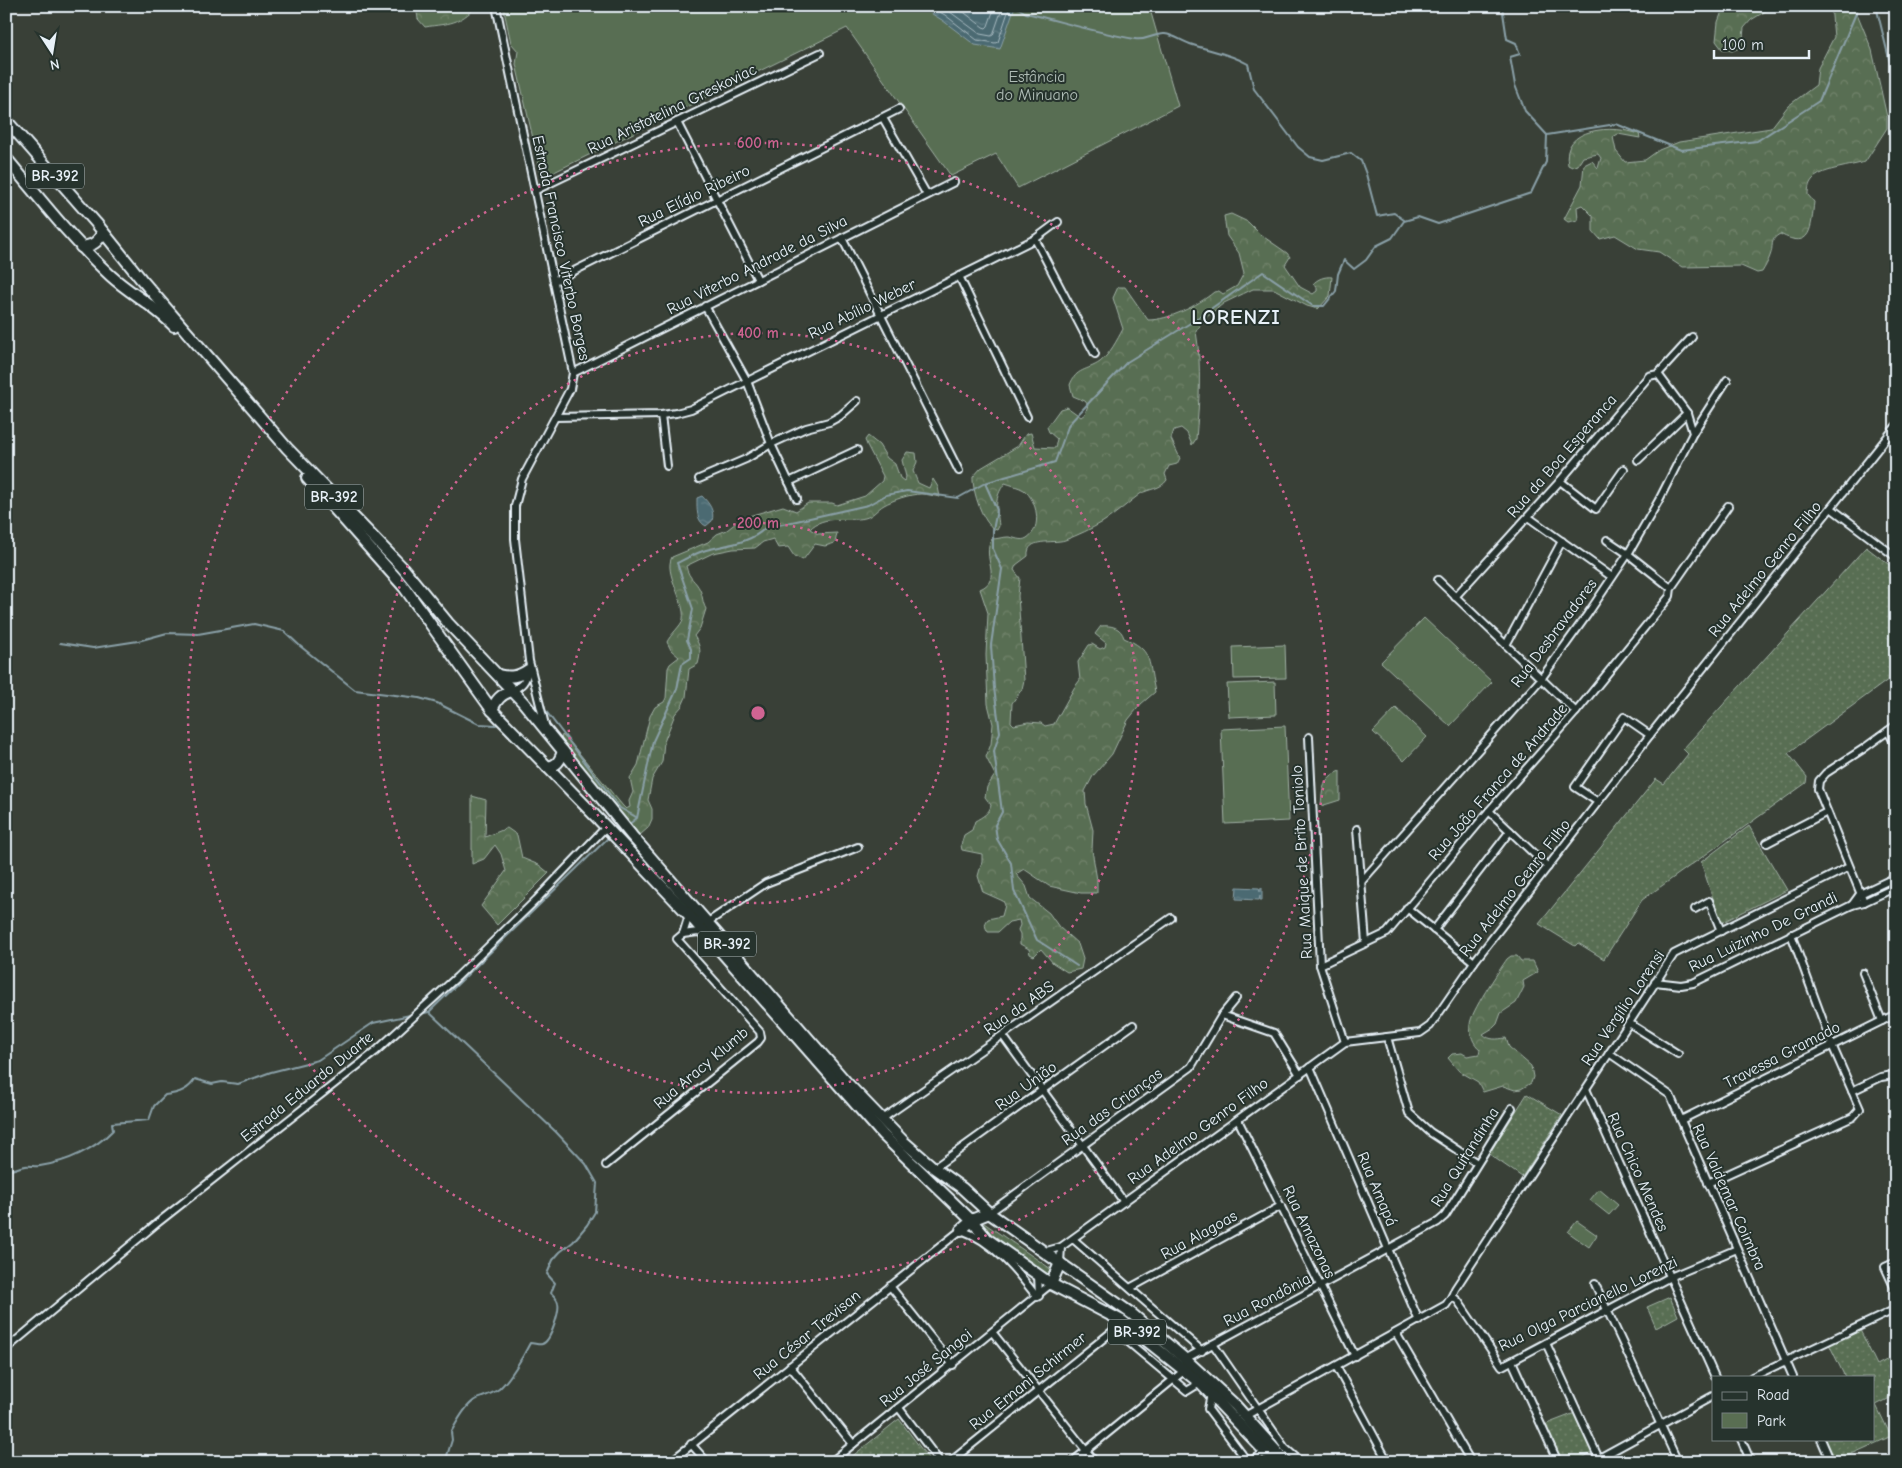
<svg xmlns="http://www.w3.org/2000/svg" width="1902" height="1468" font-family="'Comic Neue',sans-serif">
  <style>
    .grass { fill: url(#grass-dots); stroke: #a0b0a5 }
    .forest { fill: url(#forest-crowns); stroke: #a0b0a5 }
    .park { fill: #596e52; stroke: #a0b0a5 }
    .water { fill: url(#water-ripples); stroke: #8aa0a8 }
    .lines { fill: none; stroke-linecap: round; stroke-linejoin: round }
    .shore { stroke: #a9bbc2; stroke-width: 1 }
    .stream { stroke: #8aa0a8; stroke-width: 2 }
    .minor-casing { stroke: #e8f1f8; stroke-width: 10 }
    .highway-casing { stroke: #e8f1f8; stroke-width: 14 }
    .minor { stroke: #26332d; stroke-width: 6 }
    .highway { stroke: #26332d; stroke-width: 10 }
    .ring { fill: none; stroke: #cf6492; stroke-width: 2.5; stroke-dasharray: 2.5 5 }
    .labels { text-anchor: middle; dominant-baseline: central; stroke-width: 4; stroke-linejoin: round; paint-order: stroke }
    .shield { fill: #26332d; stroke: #aeb8bb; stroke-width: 1 }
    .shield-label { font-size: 15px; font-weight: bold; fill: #e8f1f8 }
    .park-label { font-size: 16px; fill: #afbdb6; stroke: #26332d }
    .street-label { font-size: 16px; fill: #e8f1f8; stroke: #26332d }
    .district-label { font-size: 21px; font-weight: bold; letter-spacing: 1px; fill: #e8f1f8; stroke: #26332d }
    .centre { fill: #cf6492; stroke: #26332d; stroke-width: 2.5 }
    .ring-label { font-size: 15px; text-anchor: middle; font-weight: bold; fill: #cf6492; stroke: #26332d; stroke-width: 4; stroke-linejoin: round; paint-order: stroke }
  </style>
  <defs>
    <pattern id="grass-dots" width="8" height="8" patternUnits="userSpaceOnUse" patternTransform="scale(1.25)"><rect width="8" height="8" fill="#596e52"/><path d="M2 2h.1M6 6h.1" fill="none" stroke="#71836c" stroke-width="1.8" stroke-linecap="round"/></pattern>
    <pattern id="forest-crowns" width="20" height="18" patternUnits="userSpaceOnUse" patternTransform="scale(1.25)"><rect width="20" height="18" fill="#596e52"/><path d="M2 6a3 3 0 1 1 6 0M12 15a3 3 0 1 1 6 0" fill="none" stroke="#71836c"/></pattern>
    <pattern id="water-ripples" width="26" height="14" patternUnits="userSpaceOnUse" patternTransform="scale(1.25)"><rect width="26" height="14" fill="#4b6a72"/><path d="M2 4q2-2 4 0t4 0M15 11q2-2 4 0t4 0" fill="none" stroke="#658087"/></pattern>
  </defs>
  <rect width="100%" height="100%" fill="#394037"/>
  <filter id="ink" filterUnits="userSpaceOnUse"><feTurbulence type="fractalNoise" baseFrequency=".02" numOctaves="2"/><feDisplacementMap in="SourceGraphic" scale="10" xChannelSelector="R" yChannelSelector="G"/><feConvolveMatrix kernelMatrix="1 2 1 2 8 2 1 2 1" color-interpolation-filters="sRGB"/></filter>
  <g filter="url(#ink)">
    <g class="grass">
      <path d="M1866,547L1896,570V674L1788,753L1807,777L1806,783L1642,900L1604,959L1578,943L1575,946L1539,924L1656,779L1664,784L1688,754L1683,749Z"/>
      <path d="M1749,826L1787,890L1721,923L1701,862Z"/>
      <path d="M1527,1094L1562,1115L1522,1177L1489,1154Z"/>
      <path d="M981,1223H984L1054,1271L1053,1274H1046L995,1240L980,1225Z"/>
      <path d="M1670,1297L1678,1316L1656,1328L1647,1307Z"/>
      <path d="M1860,1330L1877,1365L1896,1355V1395L1876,1405L1889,1432L1896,1429V1434L1834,1462L1824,1439H1873V1377H1845L1829,1344Z"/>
      <path d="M1575,1413L1593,1452L1575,1462H1563L1544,1425Z"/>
      <path d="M899,1419L931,1462H845Z"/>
    </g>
    <g class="forest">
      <path d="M416,6H477C458,25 450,23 425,27L418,19Z"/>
      <path d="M1724,6H1774L1751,20L1744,28L1742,47L1732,51L1722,49L1716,41L1718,22Z"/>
      <path d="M1831,6H1854L1872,50L1887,117V128L1865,162C1851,166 1825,169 1815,177C1809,182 1808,188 1808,195L1814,202C1811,227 1812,251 1780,234C1769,239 1774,247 1770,256C1768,262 1765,267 1762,272L1757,273L1741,266L1682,267L1659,252L1638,249L1615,235L1600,239L1593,231V216L1582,205L1577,207L1578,220L1568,222L1564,219L1582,185L1584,165L1592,161L1598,168L1601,158L1598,154L1583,157L1578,165L1572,167L1568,165C1560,126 1614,125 1639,134L1640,138L1618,134L1613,137L1616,151L1625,162L1645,160L1659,150L1679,142L1771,128L1788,106L1816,85L1818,68L1834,37Z"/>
      <path d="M1231,214L1248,222L1261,235L1287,253L1290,257L1285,265L1300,287L1313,294L1317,291V287L1313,284C1317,279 1325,276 1332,277L1330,296L1318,309L1307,306L1274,289H1253L1224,303L1207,317L1196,331C1202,367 1199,403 1196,439L1192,445L1187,433L1181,428L1174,430L1171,439L1180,458L1177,464L1169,466L1165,474L1167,480C1160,490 1150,488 1140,494C1128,503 1116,514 1103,522C1091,529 1078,535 1065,540C1053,544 1026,537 1028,556L1016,565L1014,570L1020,578L1018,596L1024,680L1022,689L1012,703L1011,722L1014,725L1028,722L1041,723L1045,726L1054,724L1074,688L1080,680L1078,662L1089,645L1092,644L1100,649L1105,647L1106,643L1095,634L1101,626C1111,625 1121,627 1124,638C1152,650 1148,659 1154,687L1155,692L1141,704L1128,720L1112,754L1093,776L1085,791L1086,804L1093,830L1092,850L1097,880V893H1081L1049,886L1024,869L1016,874L1026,886L1030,898L1049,913L1059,927L1078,944L1083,959L1081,969L1067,972L1053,963L1041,949L1034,956L1030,954L1029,949L1020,944V934L1018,930L1020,925L1019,920L1009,922L998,932H988C985,927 984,924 988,919L1002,916L1005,905L1003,901L983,892L978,876L982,862V854L962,850L961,845L964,835L972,830L975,821C982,817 990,813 991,805L985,797L987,787L995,775L986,757L991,744L993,724L988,704L986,655L988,613L980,589C1004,579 980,557 992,539C997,539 1003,537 1008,537C1014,537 1021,542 1027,538C1043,528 1037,500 1024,490C1019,487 1011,485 1005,483C993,499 997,507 999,526L997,530C983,527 972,489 973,477L981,468L1018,446L1026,434L1031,433L1035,447L1055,448L1057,439L1049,432L1047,427L1060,409L1067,407L1081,417L1085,414L1088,405L1085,401L1073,396L1070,385C1076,368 1087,371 1100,362C1110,354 1117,340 1123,329L1113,298L1118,287H1125L1148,320C1169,320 1197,306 1214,292L1219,291L1223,294L1237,286L1244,273L1239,253L1227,236L1224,216Z"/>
      <path d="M868,436L879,445L887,458L895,464L900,478L904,481L906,477L902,460L907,452L916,453L917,462L913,471L918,483L929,488L933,479L938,487L940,497C934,496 927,494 921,494C910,494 893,500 884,505C877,509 873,516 865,518C846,522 824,514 810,529L818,534L837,533L835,543L825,546L815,544L803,560L794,556L788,547L778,548L773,539L763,542L755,548L733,549L713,553L686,566C689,580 696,580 700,590C703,596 702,602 706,609L700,628L694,636C701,646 701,653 698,664L689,669L686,697L682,706L675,714L664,742L662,762L652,779L648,800L652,809V819L648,828L640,835L634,830L595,783L560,745L562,735L569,741L623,806L626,809L630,807L629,801L633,792L630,778L638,765L650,716L655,707L664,702L666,698L668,668L670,664L679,657L671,650L667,642C670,635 682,625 683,619C686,601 663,573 672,557L708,542L717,534L727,530L742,518L783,506L796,511L808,503H832L837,505L865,496L882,481L883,476L867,445L865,440Z"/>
      <path d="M1340,771V800L1321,806C1322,790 1323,777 1340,771Z"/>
      <path d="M472,796L486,800L485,837L507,828L517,835L522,858L539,865L549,873L497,925L481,906L506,871L501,854L495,845L484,859L472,864Z"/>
      <path d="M1511,956H1517L1521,961H1533L1538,972L1523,981L1524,987L1516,1003L1501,1013L1497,1024L1493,1028L1483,1034C1490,1041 1497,1039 1506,1038L1509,1047L1531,1066L1533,1077L1531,1083L1521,1089L1515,1090L1503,1086L1483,1092L1478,1082L1459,1071L1448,1058L1452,1054L1462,1053L1467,1056L1479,1054L1480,1049C1473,1044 1470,1034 1470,1025C1470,1012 1499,971 1507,959Z"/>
    </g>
    <g class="park">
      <path d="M503,6H1149L1178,106L1018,188L996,154L951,176L847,28L542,178L516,64L518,51L511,43Z"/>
      <path d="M1424,618L1492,682L1450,726L1381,662Z"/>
      <path d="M1285,645L1286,678L1234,679L1233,647Z"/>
      <path d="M1275,682L1276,715L1229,717L1227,684Z"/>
      <path d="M1396,708L1427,737L1404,761L1373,732Z"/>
      <path d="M1285,726L1289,821L1225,824L1221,729Z"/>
      <path d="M1599,1189L1618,1205L1609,1215L1590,1200Z"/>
      <path d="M1577,1221L1597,1235L1589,1247L1568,1232Z"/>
    </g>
    <g class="water">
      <path d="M919,6H1015L1000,49L975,45L942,20Z"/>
      <path d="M702,496C709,503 715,511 712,521L706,526C696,521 697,509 697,498Z"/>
      <path d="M1237,887L1259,888L1260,892V888H1262V900H1260V896L1259,900L1236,899Z"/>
    </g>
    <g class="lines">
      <g class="shore">
        <path d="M929,6L945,15L977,40L995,43L998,42L1010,6"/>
        <path d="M942,6L980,34L991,36L993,35L1003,6"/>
        <path d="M956,6L983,27L986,28L988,26L995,6"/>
      </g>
      <g class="stream">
        <path d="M1015,6L1026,13C1063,22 1098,33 1135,39C1148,41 1154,33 1165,34C1174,35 1181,41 1190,44C1210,51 1229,53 1248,64L1254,89L1298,147L1310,157L1323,160L1351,153L1361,161L1366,174L1377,216L1394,213L1404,220"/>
        <path d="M1876,6L1896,87"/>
        <path d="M1547,135L1616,124L1681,150L1757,141L1819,101L1859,6"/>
        <path d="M985,483L997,510L993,530V549L1002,569L991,645L994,688L1000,732L994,751L1002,812L995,825L997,839L1011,863L1014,891L1037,940L1077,966"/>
        <path d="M60,643L93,648L138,641L167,633L198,634L254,624L284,631L300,646L355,690L419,698L437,703L479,724L496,725"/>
        <path d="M542,710H545L620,808L636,817"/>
        <path d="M628,825L637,818L653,741L677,689L682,664L691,658V649L687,640L693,609L677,563C685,559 694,554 703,551C723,545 750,544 765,528L868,505L886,495L907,491L958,498L985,483L1055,462L1069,424L1127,362L1192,322L1263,272L1313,306H1324L1336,291L1338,274L1344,260L1354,269L1366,260L1376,246L1392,238L1404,221L1418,217L1438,224L1531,193L1546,162L1547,135L1525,111L1515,85L1510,57L1520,54L1516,43L1507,39L1502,6"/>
        <path d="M429,1012L556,1132L586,1164L597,1183L595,1212L587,1225L573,1242L560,1252L553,1260L547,1274L555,1283L551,1293C554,1296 557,1298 558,1303C560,1310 551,1342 542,1344C539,1345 534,1343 530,1343C523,1357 510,1379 499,1389C492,1394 485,1396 477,1399C466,1404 457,1422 451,1432L452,1440L445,1462"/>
        <path d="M420,1014L429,1012L609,837"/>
        <path d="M6,1170C14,1171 17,1167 25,1166C30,1165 35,1167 40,1166C67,1162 95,1149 113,1130L112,1123L149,1120L154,1106L165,1095C177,1094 189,1090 195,1079L212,1084L222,1082L238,1084L271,1072L318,1060L373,1023L410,1015"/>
      </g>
      <g class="minor-casing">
        <g id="minor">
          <path d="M496,6L573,373L570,389L522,479L515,506V539L529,661L545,725"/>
          <path d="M883,118L927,195"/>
          <path d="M677,122L758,280"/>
          <path d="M536,190L820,53"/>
          <path d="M842,238L959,471"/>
          <path d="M1035,239L1095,354"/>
          <path d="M959,276L1027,417"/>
          <path d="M554,281L899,109"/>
          <path d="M705,306L747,381L771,444L797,499"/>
          <path d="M573,373L954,182"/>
          <path d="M661,415L667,466"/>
          <path d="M555,417L661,415L676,413L691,409L1035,239L1058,222"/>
          <path d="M1693,433L1727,380"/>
          <path d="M1638,460L1687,413"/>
          <path d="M699,479L746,459L771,444L806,428L829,422L840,416L857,401"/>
          <path d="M1560,481L1596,509L1624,469"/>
          <path d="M789,482L857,450"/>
          <path d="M1831,508L1896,557"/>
          <path d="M1528,517L1612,577"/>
          <path d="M1607,540L1628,554L1671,588"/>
          <path d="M1438,580L1576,712"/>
          <path d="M1455,597L1560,481L1649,376L1658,374L1692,337"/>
          <path d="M1506,645L1562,541"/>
          <path d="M512,691C522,685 526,682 528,670"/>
          <path d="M1888,731L1896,746"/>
          <path d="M1309,737L1320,965L1345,1042"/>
          <path d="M1598,802L1575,787L1624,717L1650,735"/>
          <path d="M1489,811L1548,867"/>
          <path d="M1357,829L1366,943"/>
          <path d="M1767,843L1827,812"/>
          <path d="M1361,882L1541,679L1587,615L1628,554L1659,500L1693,433L1687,413L1658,374"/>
          <path d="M1864,902L1818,789L1819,781L1826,773L1863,749L1896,725"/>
          <path d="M1852,905L1860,894L1896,877"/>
          <path d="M1407,908L1474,962"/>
          <path d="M1695,909L1709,901L1721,931"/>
          <path d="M708,922L766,883L858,847"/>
          <path d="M1434,930L1510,831"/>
          <path d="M683,934L698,932L704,934"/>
          <path d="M1320,965L1387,933L1489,811L1576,712L1670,596L1671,588L1728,506"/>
          <path d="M1863,973L1882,1021"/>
          <path d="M1655,982L1681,985L1693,983L1852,905L1864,902L1896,887"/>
          <path d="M1222,1015L1274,1033L1300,1075"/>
          <path d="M1629,1023L1678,1054"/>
          <path d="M1003,1036L1124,1202"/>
          <path d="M1387,1037L1409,1113L1430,1132L1477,1163"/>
          <path d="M1609,1053L1670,1095L1793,1377"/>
          <path d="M1310,1067L1419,1321"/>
          <path d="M1586,1089L1715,1377"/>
          <path d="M1852,1091L1881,1077L1893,1075L1896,1078"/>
          <path d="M882,1119L1171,918"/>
          <path d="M1238,1120L1355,1356"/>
          <path d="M1681,1120L1896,1014"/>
          <path d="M606,1165L758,1042L761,1038L760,1032L677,939L683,934L689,915"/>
          <path d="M934,1168L1133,1025"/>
          <path d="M1708,1183L1840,1123L1853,1117L1860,1109L1832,1045L1791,934"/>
          <path d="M989,1213L1191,1067L1222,1015L1236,998"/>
          <path d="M1073,1239L1202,1351"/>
          <path d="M1043,1252L1061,1247L1345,1042L1420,1033L1430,1026L1474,962L1650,735L1896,426"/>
          <path d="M1896,1262L1885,1267L1896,1291"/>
          <path d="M1060,1263L1061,1247"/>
          <path d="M1038,1275L1039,1296"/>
          <path d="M1595,1284L1678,1462"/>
          <path d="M890,1286L953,1365"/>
          <path d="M1130,1288L1281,1206"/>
          <path d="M1452,1296L1458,1301L1502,1366L1670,1277L1737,1249"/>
          <path d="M1114,1330L1187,1391L1200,1383"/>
          <path d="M993,1333L1095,1462"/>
          <path d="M1396,1333L1471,1462"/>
          <path d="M1546,1343L1600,1461"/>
          <path d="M1213,1344L1285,1448L1301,1462"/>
          <path d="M6,1349L156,1224L375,1052L457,977L536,900L606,827"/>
          <path d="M1185,1359L1438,1222L1445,1216L1512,1108"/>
          <path d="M1512,1361L1558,1462"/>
          <path d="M790,1366L853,1444"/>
          <path d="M1336,1366L1388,1462"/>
          <path d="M1752,1377L1896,1309"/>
          <path d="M1211,1394L1208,1409L1248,1462"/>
          <path d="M899,1408L940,1462"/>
          <path d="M1245,1416L1446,1305L1452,1296L1455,1289L1674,954L1849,867"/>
          <path d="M1741,1439L1751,1462"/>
          <path d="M1821,1439L1831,1462"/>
          <path d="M691,1444L707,1462"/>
          <path d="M670,1462L961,1230C993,1241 1017,1271 1037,1297"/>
          <path d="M831,1462L1051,1284"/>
          <path d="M950,1462L1114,1330L1122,1321"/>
          <path d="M1072,1462L1185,1370"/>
          <path d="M1249,1462L1265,1452"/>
          <path d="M1592,1462L1713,1396"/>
        </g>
      </g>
      <g class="highway-casing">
        <g id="highway">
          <path d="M6,120L96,223L141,279L287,448L402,567L448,623L523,702L632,836L847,1083L904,1142L934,1168L962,1188L989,1213L1132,1314L1185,1359L1235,1405L1286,1462"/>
          <path d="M6,158C40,199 72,240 111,276C131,294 155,306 174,326"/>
          <path d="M81,247C93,246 98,242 103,232"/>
          <path d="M307,478L404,587L492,710L606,827L689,915L883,1135L972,1221L987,1239L1051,1284L1122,1321L1200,1383L1275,1462"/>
          <path d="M498,675C510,678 518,677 528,670"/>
          <path d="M492,710C496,700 501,694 512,691"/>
          <path d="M547,767C557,766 560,761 563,751"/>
          <path d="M961,1230L974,1219L989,1213"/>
          <path d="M1051,1284L1060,1263"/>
        </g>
      </g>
      <use href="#minor" class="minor"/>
      <use href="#highway" class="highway"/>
    </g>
  </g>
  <g class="ring">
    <circle cx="758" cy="713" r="190"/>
    <circle cx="758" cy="713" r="380"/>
    <circle cx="758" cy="713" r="570"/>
  </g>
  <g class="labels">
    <g class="shield">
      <rect x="26" y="163.5" width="58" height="25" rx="4"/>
      <rect x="305" y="484.5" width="58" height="25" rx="4"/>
      <rect x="698" y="931.5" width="58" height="25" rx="4"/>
      <rect x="1108" y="1319.5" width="58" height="25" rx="4"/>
    </g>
    <g class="shield-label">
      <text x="55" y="176">BR-392</text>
      <text x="334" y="497">BR-392</text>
      <text x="727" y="944">BR-392</text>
      <text x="1137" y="1332">BR-392</text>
    </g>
    <g class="park-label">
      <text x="1037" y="77">Estância<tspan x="1037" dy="18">do Minuano</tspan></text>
    </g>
    <g class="street-label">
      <text transform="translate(672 109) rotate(-26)">Rua Aristotelina Greskoviac</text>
      <text transform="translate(694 196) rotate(-26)">Rua Elídio Ribeiro</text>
      <text transform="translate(561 248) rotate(78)">Estrada Francisco Viterbo Borges</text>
      <text transform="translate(757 265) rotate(-27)">Rua Viterbo Andrade da Silva</text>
      <text transform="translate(862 309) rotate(-26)">Rua Abílio Weber</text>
      <text transform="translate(1562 456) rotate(-49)">Rua da Boa Esperanca</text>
      <text transform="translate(1765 569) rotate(-51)">Rua Adelmo Genro Filho</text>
      <text transform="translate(1554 633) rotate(-53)">Rua Desbravadores</text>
      <text transform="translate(1498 782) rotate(-49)">Rua João Franca de Andrade</text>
      <text transform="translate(1302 862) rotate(-93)">Rua Maique de Brito Toniolo</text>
      <text transform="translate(1515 888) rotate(-52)">Rua Adelmo Genro Filho</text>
      <text transform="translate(1763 932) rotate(-26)">Rua Luizinho De Grandi</text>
      <text transform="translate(1019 1008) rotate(-35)">Rua da ABS</text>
      <text transform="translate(1623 1008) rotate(-56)">Rua Vergílio Lorensi</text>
      <text transform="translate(1782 1055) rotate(-27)">Travessa Gramado</text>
      <text transform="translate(701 1068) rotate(-40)">Rua Aracy Klumb</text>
      <text transform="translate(1026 1086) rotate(-36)">Rua União</text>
      <text transform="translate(307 1087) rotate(-39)">Estrada Eduardo Duarte</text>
      <text transform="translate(1112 1107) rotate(-36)">Rua das Crianças</text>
      <text transform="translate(1198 1131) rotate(-36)">Rua Adelmo Genro Filho</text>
      <text transform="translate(1465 1157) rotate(-58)">Rua Quitandinha</text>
      <text transform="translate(1638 1172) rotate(66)">Rua Chico Mendes</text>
      <text transform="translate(1377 1189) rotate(67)">Rua Amapá</text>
      <text transform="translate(1729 1197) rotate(66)">Rua Valdemar Coimbra</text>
      <text transform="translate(1309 1232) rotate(64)">Rua Amazonas</text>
      <text transform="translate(1199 1235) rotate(-29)">Rua Alagoas</text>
      <text transform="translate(1267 1300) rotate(-28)">Rua Rondônia</text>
      <text transform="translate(1588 1304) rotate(-26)">Rua Olga Parcianello Lorenzi</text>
      <text transform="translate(807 1335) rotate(-39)">Rua César Trevisan</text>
      <text transform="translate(926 1368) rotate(-39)">Rua José Sangoi</text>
      <text transform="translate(1028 1381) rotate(-39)">Rua Ernani Schirmer</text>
    </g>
    <g class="district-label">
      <text x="1236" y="317">LORENZI</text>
    </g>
  </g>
  <circle cx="758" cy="713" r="8" class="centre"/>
  <g class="ring-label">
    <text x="758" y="148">600 m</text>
    <text x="758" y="338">400 m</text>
    <text x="758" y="528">200 m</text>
  </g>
  <rect width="1902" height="1468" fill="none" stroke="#26332d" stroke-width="25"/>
  <rect x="12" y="12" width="1877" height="1443" fill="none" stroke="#e8f1f8" stroke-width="2" filter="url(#ink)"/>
  <rect x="1712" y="1376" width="162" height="65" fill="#26332d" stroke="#747f7e"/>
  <rect x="1722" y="1392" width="25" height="8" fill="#26332d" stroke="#747f7e"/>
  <text x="1757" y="1400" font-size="15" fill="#e8f1f8">Road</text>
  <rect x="1722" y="1413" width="25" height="15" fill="#596e52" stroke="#747f7e"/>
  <text x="1757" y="1426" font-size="15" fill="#e8f1f8">Park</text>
  <g transform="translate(52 52) rotate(168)" stroke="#26332d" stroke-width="4" paint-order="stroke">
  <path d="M0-4L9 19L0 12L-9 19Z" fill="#e8f1f8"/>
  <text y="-8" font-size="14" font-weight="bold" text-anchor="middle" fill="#e8f1f8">N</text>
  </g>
  <path d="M1714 50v8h95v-8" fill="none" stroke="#e8f1f8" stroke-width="2.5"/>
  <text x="1722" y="50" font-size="15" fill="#e8f1f8" stroke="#26332d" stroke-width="4" paint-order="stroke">100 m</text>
</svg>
